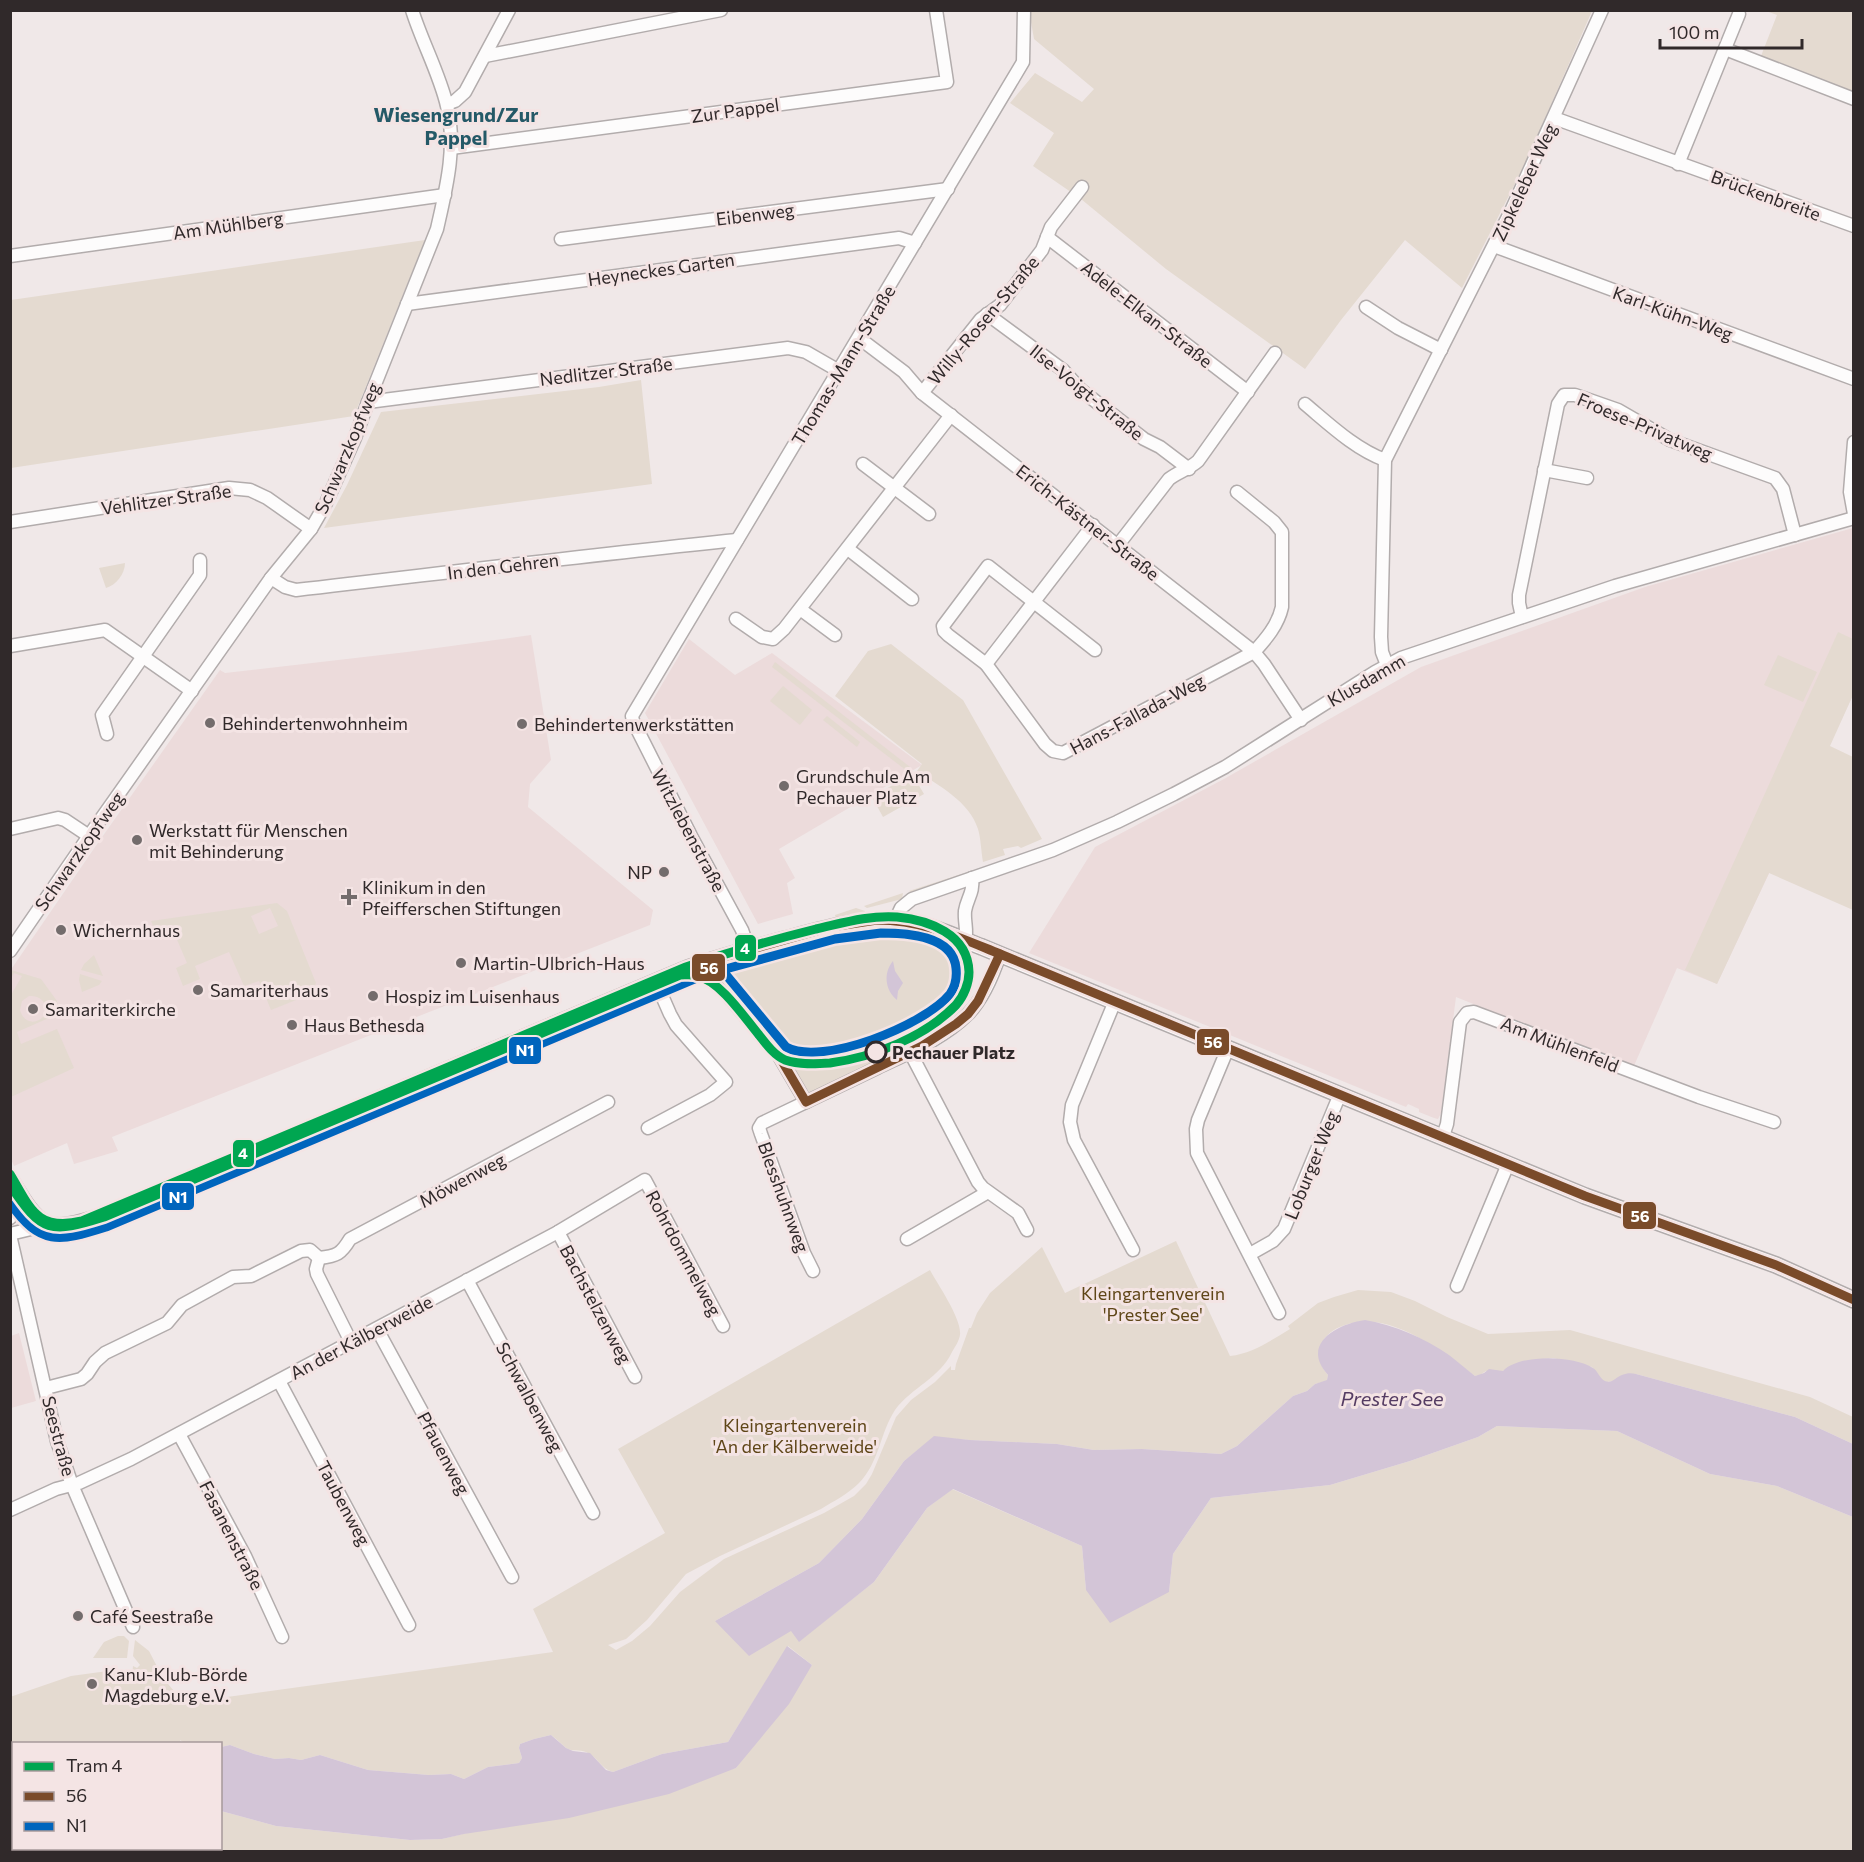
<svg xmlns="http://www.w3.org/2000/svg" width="1864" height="1862" font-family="Commissioner,sans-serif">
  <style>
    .built { fill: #ecdbdb }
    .green { fill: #e4dad0; fill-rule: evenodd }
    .water { fill: #d3c5d7 }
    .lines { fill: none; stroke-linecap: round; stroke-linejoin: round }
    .minor-casing { stroke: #b2acac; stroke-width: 15 }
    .major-casing { stroke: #b2acac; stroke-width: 18 }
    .minor { stroke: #fdfcfc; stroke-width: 12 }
    .major { stroke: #fdfcfc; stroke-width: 15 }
    .tram { stroke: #c9c6c7; stroke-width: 1.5 }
    .bus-1-casing { stroke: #f4e4e4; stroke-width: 14 }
    .bus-2-casing { stroke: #f4e4e4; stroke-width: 14 }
    .bus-1 { stroke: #7a4b2a; stroke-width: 9 }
    .bus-2 { stroke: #0065bd; stroke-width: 9 }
    .tram-1-casing { stroke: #f4e4e4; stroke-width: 14 }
    .tram-1 { stroke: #00a651; stroke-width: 9 }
    .poi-dot { fill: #736c6c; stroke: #f4e4e4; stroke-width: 2 }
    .stop-dot { fill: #f4e4e4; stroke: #30292a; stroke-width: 3 }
    .labels { text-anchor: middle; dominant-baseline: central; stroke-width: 6; stroke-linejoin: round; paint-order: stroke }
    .street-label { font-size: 18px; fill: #30292a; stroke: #f4e4e4 }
    .poi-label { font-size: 18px; fill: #30292a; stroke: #f4e4e4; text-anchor: start }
    .stop-label { font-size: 18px; font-weight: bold; fill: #30292a; stroke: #f4e4e4; text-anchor: start }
    .park-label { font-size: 18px; fill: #5f4618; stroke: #f4e4e4 }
    .neighbourhood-label { font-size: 20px; font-weight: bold; fill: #245967; stroke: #f4e4e4 }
    .water-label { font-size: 20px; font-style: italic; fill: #553c63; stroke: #f4e4e4 }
    .line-badge { stroke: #f4e4e4; stroke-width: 2 }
    .badge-label { font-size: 16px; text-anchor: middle; font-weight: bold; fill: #fff }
  </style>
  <rect width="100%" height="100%" fill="#f0e8e8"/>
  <g class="built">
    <path d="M1853,528V695L1717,984L1677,968L1633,1068L1456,997L1441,1113L1438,1119L1434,1118L1419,1112V1109L1408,1104L1406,1107L1029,953L1095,847L1224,779L1421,667L1645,587Z"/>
    <path d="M531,635L551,760L530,784L528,807L653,910L650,925L112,1137L118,1151L74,1164L67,1143L14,1166L11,1159L10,971L95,847L220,670L225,673L407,652Z"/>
    <path d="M689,639L735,675L772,653L922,765L779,849L795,878L787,883L793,914L758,924L645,713Z"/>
    <path d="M19,1333L36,1401L11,1408V1336Z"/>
  </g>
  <g class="green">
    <path d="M1029,11H1592L1525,164L1462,288L1405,240L1341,320L1305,369L1166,269L1081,199L1033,166L1054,133L1010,103L1035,73L1082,102L1094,89L1034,39Z"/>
    <path d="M1766,11H1853V94L1761,56L1777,15Z"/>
    <path d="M425,240L354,416L11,468V300Z"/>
    <path d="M641,380L652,484L324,528L347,485L381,412L599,387Z"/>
    <path d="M125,563C125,574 116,585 106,588L99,568Z"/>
    <path d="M1838,632L1853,639V695L1830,746L1853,757V910L1769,873L1717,984L1685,970Z"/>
    <path d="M891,644L963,700L1042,839L1021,848L1018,846L1003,849L1005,855L983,862C981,851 981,839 978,829C969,801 939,786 917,771L922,764L835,696L868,651Z"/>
    <path d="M1778,655L1817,672L1803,702L1764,685Z"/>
    <path d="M775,662L910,767L907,771L772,667Z"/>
    <path d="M783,686L812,710L800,725L770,701Z"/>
    <path d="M827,716L860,742L857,747L823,720Z"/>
    <path d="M912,774L924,794L883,817L872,797Z"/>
    <path d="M986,866H991L912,894L909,891Z"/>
    <path d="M903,893L902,899L867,908L864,906Z"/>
    <path d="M277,903L287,911L316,983L311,994L271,1010L259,981L244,986L229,952L195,966L200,979L183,986L176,968L187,963L172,928L157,935L151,921ZM270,908L278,926L259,934L251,916Z"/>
    <path d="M856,908L865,911L864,914L836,920L835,915Z"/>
    <path d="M883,928C911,928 968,932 965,972C964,983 961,994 954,1002C930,1029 838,1060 802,1057C792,1056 785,1052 777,1047L719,978L717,972L827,936Z"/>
    <path d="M94,955L103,976L81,970L84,964Z"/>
    <path d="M11,970L41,979L57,1001L58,1014L17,1032L21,1044L57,1029L74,1068L11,1097V995L22,976L14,973L11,978ZM29,996C42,995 49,1005 44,1016C35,1026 23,1022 20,1010L22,1001Z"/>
    <path d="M80,974L102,981L99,985L82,992L79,980Z"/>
    <path d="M902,1047L903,1048L902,1050L810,1093L793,1069C830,1072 868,1061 902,1047Z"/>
    <path d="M1176,1241L1230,1356C1253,1353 1270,1341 1290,1329L1288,1326L1318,1303L1334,1297L1358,1290L1391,1292L1415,1301L1447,1317L1488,1334L1570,1330L1810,1397L1853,1417V1444L1795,1417L1636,1374H1626L1613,1381L1607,1382L1603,1381L1592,1367L1553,1358L1533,1360L1506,1369L1503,1371H1486L1480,1375L1475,1376C1441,1352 1391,1309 1345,1325C1338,1327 1327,1333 1323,1341C1316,1352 1320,1366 1328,1375L1327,1381L1315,1384L1307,1391L1293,1396L1237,1446L1221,1454L1142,1449L1094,1450L1057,1444L970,1440L934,1437L904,1461L862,1519L819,1563L715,1621L792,1631L799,1641L874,1582L927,1508L952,1489L1082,1546L1086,1590L1169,1592L1173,1554L1211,1498L1330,1485L1410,1461L1478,1437L1497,1426L1617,1431L1710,1474L1777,1486L1853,1517V1851H208L203,1849L220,1848L221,1811L276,1826L410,1840L442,1839L736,1768L812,1665L788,1646L728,1742L662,1754L613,1772C601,1769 597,1756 586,1752C579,1749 573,1752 566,1748C561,1744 557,1739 551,1735L534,1739L520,1744L519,1748L522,1758L519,1763L488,1767L464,1779L451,1774L429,1775L368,1770L320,1755L301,1760L289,1758L275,1759L254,1754L230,1745L221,1747L220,1744L183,1743V1742L180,1740L181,1743L14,1744L13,1764L10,1761V1697L71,1676L115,1670L132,1678L133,1666L137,1668L140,1665L133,1656L135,1640L149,1651L163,1678L180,1698L198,1701L553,1652L533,1609L665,1533L618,1449L930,1270C938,1285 962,1319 960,1335C959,1341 955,1347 952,1352C940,1378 912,1387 895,1410C880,1433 879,1463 859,1483C848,1494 834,1501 821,1509L720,1556L686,1574L647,1620L626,1639L608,1645L616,1650L632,1641L650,1626L680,1592L724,1559L824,1513L854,1496L866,1484L872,1474L896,1417L911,1400L935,1382L951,1366V1370H955L956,1364L969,1328H971L977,1313L990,1293L1042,1247L1065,1293Z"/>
    <path d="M118,1636H124L129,1641L127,1658H93L104,1642Z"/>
  </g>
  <g class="water">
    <path d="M893,961L895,971L903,983L898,991L897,1000C885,990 883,973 893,961Z"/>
    <path d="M1365,1320C1395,1325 1424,1338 1449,1355C1458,1362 1466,1369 1475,1376L1484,1373L1489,1369L1503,1371C1519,1354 1573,1355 1593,1368C1598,1371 1600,1379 1605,1381C1612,1384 1616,1377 1622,1375C1627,1373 1631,1373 1636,1374L1795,1417L1853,1444V1517L1777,1486L1710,1474L1617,1431L1497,1426L1478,1437L1410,1461L1330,1485L1211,1498L1173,1554L1169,1592L1110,1623L1086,1590L1082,1546L953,1489L927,1508L874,1582L799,1642L791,1631L749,1656L715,1621L819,1563L862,1519L904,1461L934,1436L970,1440L1057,1444L1094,1450L1142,1449L1221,1454L1237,1446L1293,1396L1307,1391L1315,1384L1327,1380L1328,1375C1300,1344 1337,1324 1365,1320Z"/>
    <path d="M787,1646L812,1665L789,1704L736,1768L669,1794L569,1818L464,1834L442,1839L410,1840L276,1826L221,1811V1747L230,1745L254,1754L275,1759L289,1758L301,1760L320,1755L368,1770L429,1775L451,1774L464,1779L488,1767L519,1763L522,1758L519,1748L520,1744L534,1739L551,1735L566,1748L573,1751L590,1753L606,1770L613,1772L662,1754L728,1742Z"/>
    <path d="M10,1762L14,1763V1848H203L208,1851H11Z"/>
  </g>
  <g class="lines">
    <g class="minor-casing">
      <g id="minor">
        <path d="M1725,49L1854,99"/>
        <path d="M485,56L721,10"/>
        <path d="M447,104L455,101L465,92L509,10"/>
        <path d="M1554,118L1854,226"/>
        <path d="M451,148L947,82L936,10"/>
        <path d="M1678,164L1739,14"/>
        <path d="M1047,237L1248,392"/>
        <path d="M561,239L948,189"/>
        <path d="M1494,246L1854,379"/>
        <path d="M10,256L445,195"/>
        <path d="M407,304L899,238L915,243"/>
        <path d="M1366,307L1398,328L1441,350"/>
        <path d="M987,314L1063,370L1081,390L1144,439L1160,447L1189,469"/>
        <path d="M859,338L904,372L922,393L1254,652L1264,664L1301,720"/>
        <path d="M922,393L981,319L1000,305L1042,250L1051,227L1082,187"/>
        <path d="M368,402L788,348L806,352L839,371"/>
        <path d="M1305,404C1329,424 1355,449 1385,460"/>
        <path d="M1854,442L1850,492L1854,514"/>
        <path d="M863,464L929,514"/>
        <path d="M1544,470L1587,478"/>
        <path d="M10,522L229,488L250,490L267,498L311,529"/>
        <path d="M1093,525L986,664L1045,744L1053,751L1063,753L1254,652C1266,639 1278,625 1282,607V532L1274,522L1237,492"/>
        <path d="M1118,545L1169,479C1178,472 1189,469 1198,461L1275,353"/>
        <path d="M848,549L912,599"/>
        <path d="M271,578L285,587L296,590C444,573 590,555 737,540"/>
        <path d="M800,609L835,635"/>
        <path d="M1522,617L1519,603V595L1558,404L1564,395H1575L1618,410L1670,440L1775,478L1783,489L1795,535"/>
        <path d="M736,619L762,637L773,639L784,629L951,415"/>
        <path d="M10,646L105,630L192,691"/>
        <path d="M986,664L948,635L944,631L943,626L988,566L1095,650"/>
        <path d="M1387,665L1382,652L1381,637L1385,460L1511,211L1602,10"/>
        <path d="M107,734L102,715L200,575V560"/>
        <path d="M10,829L58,818L65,820L89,836"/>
        <path d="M895,921L901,908L912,899L1053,850L1117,822L1174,794L1225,767L1375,672L1401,658L1615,586L1854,518"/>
        <path d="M965,941C968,931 964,922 965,911C967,898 974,893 972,878"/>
        <path d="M749,950L742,930L691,836L633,721L632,716L1023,62L1024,10"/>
        <path d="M10,951L89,836L271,578L311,529L326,503L355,438L368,402L437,229C446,189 457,147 447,106C440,75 422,42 412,10"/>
        <path d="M706,962L713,978L779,1056L806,1102"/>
        <path d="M1115,1001L1072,1105L1070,1122L1074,1140L1133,1250"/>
        <path d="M1228,1048L1198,1120L1196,1129L1197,1153L1279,1313"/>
        <path d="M910,1052L978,1182L983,1188L1018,1213L1027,1230"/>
        <path d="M648,1128L710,1095L726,1082L676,1025L670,1014L656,982"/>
        <path d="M1443,1136L1447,1124L1460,1022L1467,1013L1474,1012L1699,1097L1774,1122"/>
        <path d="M10,1218L16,1203L21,1196"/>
        <path d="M558,1232L635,1377"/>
        <path d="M10,1234L35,1228L42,1222"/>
        <path d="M10,1235L57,1441L72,1485L133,1627"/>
        <path d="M907,1239L988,1192"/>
        <path d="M1250,1254L1273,1241L1284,1229L1340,1094"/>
        <path d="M319,1258L316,1269L317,1274L351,1342"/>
        <path d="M813,1271L804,1253L761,1134L759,1128L762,1123C800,1105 839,1086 877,1068C908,1053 943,1039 968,1014C983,999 993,975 1000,954"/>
        <path d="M467,1280L593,1513"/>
        <path d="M1457,1286L1508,1164"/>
        <path d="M377,1329L512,1577"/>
        <path d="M279,1381L409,1625"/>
        <path d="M46,1388L81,1379L87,1374L95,1362L105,1353L167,1323L182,1305L233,1277L251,1276L301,1251L310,1250L319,1258C337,1256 341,1254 350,1239L608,1102"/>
        <path d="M179,1434L245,1556L282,1637"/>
        <path d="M10,1510L56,1489L79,1483L131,1459L558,1232L645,1180L723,1326"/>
      </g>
    </g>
    <g class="major-casing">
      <path id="major" d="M10,1179C40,1229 45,1235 102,1216L688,968C720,957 753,948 786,939C826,928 866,916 908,922C934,926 958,938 982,947L1585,1196L1776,1265L1854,1300"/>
    </g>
    <use href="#minor" class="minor"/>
    <use href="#major" class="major"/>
    <path class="tram" d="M732,1003C739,1010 748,1017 755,1025C764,1035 772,1048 784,1054C823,1075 909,1033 945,1015"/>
    <g class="bus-1-casing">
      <g id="bus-1">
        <path d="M877,920C923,920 958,937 1000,954L978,1001L968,1014L956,1024L922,1046L806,1102L779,1056L713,978L706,962L831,927Z"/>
        <path d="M1000,954L1585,1196L1776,1265L1854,1300"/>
      </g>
    </g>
    <g class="bus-2-casing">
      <g id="bus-2">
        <path d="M881,933C906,933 953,935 956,968C957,977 955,987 950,994C925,1025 822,1067 786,1047L722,970L835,939Z"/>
        <path d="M10,1203C40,1246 59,1242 106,1227L699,977"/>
      </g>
    </g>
    <use href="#bus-1" class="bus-1"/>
    <use href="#bus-2" class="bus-2"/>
    <g class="tram-1-casing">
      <path id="tram-1" d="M10,1174C30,1207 36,1232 82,1221L686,967C729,952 772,940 816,929C843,923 869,915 897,917C929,920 968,934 969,972C969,983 964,996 956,1005C925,1037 874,1057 830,1063C816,1064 799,1065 785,1060C774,1055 766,1044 759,1035C744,1017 721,982 698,976C692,974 686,975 680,975L104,1217C50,1234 42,1233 10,1185"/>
    </g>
    <use href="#tram-1" class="tram-1"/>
  </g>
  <g class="poi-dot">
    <circle cx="210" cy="723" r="6"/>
    <circle cx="522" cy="724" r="6"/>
    <circle cx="784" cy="786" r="6"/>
    <circle cx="137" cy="840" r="6"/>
    <circle cx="664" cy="872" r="6"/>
    <path d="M346 888h6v6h6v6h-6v6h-6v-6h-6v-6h6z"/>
    <circle cx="61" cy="930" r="6"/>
    <circle cx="461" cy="963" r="6"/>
    <circle cx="198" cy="990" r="6"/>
    <circle cx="373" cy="996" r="6"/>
    <circle cx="33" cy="1009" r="6"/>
    <circle cx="292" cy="1025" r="6"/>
    <circle cx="78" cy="1616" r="6"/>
    <circle cx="92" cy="1684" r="6"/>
  </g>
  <circle class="stop-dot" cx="876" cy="1052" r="10"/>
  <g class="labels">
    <g class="street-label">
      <text transform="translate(735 110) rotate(-8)">Zur Pappel</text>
      <text transform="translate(1524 182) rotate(-65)">Zipkeleber Weg</text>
      <text transform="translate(1766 195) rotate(20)">Brückenbreite</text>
      <text transform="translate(755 214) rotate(-7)">Eibenweg</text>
      <text transform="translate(228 225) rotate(-8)">Am Mühlberg</text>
      <text transform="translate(661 269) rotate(-8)">Heyneckes Garten</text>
      <text transform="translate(1673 313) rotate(20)">Karl-Kühn-Weg</text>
      <text transform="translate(1147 314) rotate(38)">Adele-Elkan-Straße</text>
      <text transform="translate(983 320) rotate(-50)">Willy-Rosen-Straße</text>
      <text transform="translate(843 365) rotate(-59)">Thomas-Mann-Straße</text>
      <text transform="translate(606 371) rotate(-7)">Nedlitzer Straße</text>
      <text transform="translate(1087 392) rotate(39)">Ilse-Voigt-Straße</text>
      <text transform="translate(1645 426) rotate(23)">Froese-Privatweg</text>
      <text transform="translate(347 448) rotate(-67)">Schwarzkopfweg</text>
      <text transform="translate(166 499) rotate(-8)">Vehlitzer Straße</text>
      <text transform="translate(1088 522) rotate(38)">Erich-Kästner-Straße</text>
      <text transform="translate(503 566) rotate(-7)">In den Gehren</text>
      <text transform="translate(1366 680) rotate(-30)">Klusdamm</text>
      <text transform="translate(1137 714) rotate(-28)">Hans-Fallada-Weg</text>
      <text transform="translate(689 830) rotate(62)">Witzlebenstraße</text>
      <text transform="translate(79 851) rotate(-55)">Schwarzkopfweg</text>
      <text transform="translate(1560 1044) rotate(21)">Am Mühlenfeld</text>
      <text transform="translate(1311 1165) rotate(-68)">Loburger Weg</text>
      <text transform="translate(462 1180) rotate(-28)">Möwenweg</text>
      <text transform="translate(784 1197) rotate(70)">Blesshuhnweg</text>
      <text transform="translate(684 1253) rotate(62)">Rohrdommelweg</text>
      <text transform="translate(596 1304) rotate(62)">Bachstelzenweg</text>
      <text transform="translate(361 1337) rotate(-28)">An der Kälberweide</text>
      <text transform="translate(530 1397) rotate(62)">Schwalbenweg</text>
      <text transform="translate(59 1436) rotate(75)">Seestraße</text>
      <text transform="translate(444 1453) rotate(62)">Pfauenweg</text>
      <text transform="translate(344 1503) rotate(62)">Taubenweg</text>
      <text transform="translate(232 1535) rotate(63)">Fasanenstraße</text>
    </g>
    <g class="poi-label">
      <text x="222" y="723">Behindertenwohnheim</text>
      <text x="534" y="724">Behindertenwerkstätten</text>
      <text x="796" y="776">Grundschule Am<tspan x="796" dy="21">Pechauer Platz</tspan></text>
      <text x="149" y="830">Werkstatt für Menschen<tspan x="149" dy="21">mit Behinderung</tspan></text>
      <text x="652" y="872" text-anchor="end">NP</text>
      <text x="362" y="887">Klinikum in den<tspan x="362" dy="21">Pfeifferschen Stiftungen</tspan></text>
      <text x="73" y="930">Wichernhaus</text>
      <text x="473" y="963">Martin-Ulbrich-Haus</text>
      <text x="210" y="990">Samariterhaus</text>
      <text x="385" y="996">Hospiz im Luisenhaus</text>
      <text x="45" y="1009">Samariterkirche</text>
      <text x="304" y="1025">Haus Bethesda</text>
      <text x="90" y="1616">Café Seestraße</text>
      <text x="104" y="1674">Kanu-Klub-Börde<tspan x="104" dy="21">Magdeburg e.V.</tspan></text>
    </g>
    <g class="stop-label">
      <text x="892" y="1052">Pechauer Platz</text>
    </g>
    <g class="park-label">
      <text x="1153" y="1293">Kleingartenverein<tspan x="1153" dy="21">'Prester See'</tspan></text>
      <text x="795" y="1425">Kleingartenverein<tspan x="795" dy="21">'An der Kälberweide'</tspan></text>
    </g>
    <g class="neighbourhood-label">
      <text x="456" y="114">Wiesengrund/Zur<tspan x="456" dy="23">Pappel</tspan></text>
    </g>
    <g class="water-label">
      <text x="1392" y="1398">Prester See</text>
    </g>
  </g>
  <g class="line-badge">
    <rect x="734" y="934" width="23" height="28" rx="6" fill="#00a651"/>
    <rect x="691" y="953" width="35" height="29" rx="6" fill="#7a4b2a"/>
    <rect x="1196" y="1028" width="34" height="28" rx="6" fill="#7a4b2a"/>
    <rect x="508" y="1036" width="34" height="29" rx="6" fill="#0065bd"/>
    <rect x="232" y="1139" width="23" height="29" rx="6" fill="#00a651"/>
    <rect x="161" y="1182" width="34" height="29" rx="6" fill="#0065bd"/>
    <rect x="1622" y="1201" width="35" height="29" rx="6" fill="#7a4b2a"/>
  </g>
  <g class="badge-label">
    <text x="745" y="954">4</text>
    <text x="709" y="974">56</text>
    <text x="1213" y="1048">56</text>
    <text x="525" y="1056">N1</text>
    <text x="243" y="1159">4</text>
    <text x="178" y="1203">N1</text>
    <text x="1640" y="1222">56</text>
  </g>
  <rect width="1864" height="1862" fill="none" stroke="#30292a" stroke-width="24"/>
  <rect x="12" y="1742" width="210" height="108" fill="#f4e4e4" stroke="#a6999a" stroke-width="1.5"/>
  <rect x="24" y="1762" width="30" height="9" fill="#00a651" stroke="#a6999a" stroke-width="1.5"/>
  <text x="66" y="1772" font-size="18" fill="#30292a">Tram 4</text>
  <rect x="24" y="1792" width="30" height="9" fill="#7a4b2a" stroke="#a6999a" stroke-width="1.5"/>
  <text x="66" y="1802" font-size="18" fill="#30292a">56</text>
  <rect x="24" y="1822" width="30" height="9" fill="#0065bd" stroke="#a6999a" stroke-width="1.5"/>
  <text x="66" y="1832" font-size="18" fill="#30292a">N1</text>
  <path d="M1660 39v9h142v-9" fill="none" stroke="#30292a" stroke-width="3"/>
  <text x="1669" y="39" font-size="18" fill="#30292a" stroke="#f4e4e4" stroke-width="4.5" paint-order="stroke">100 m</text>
</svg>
